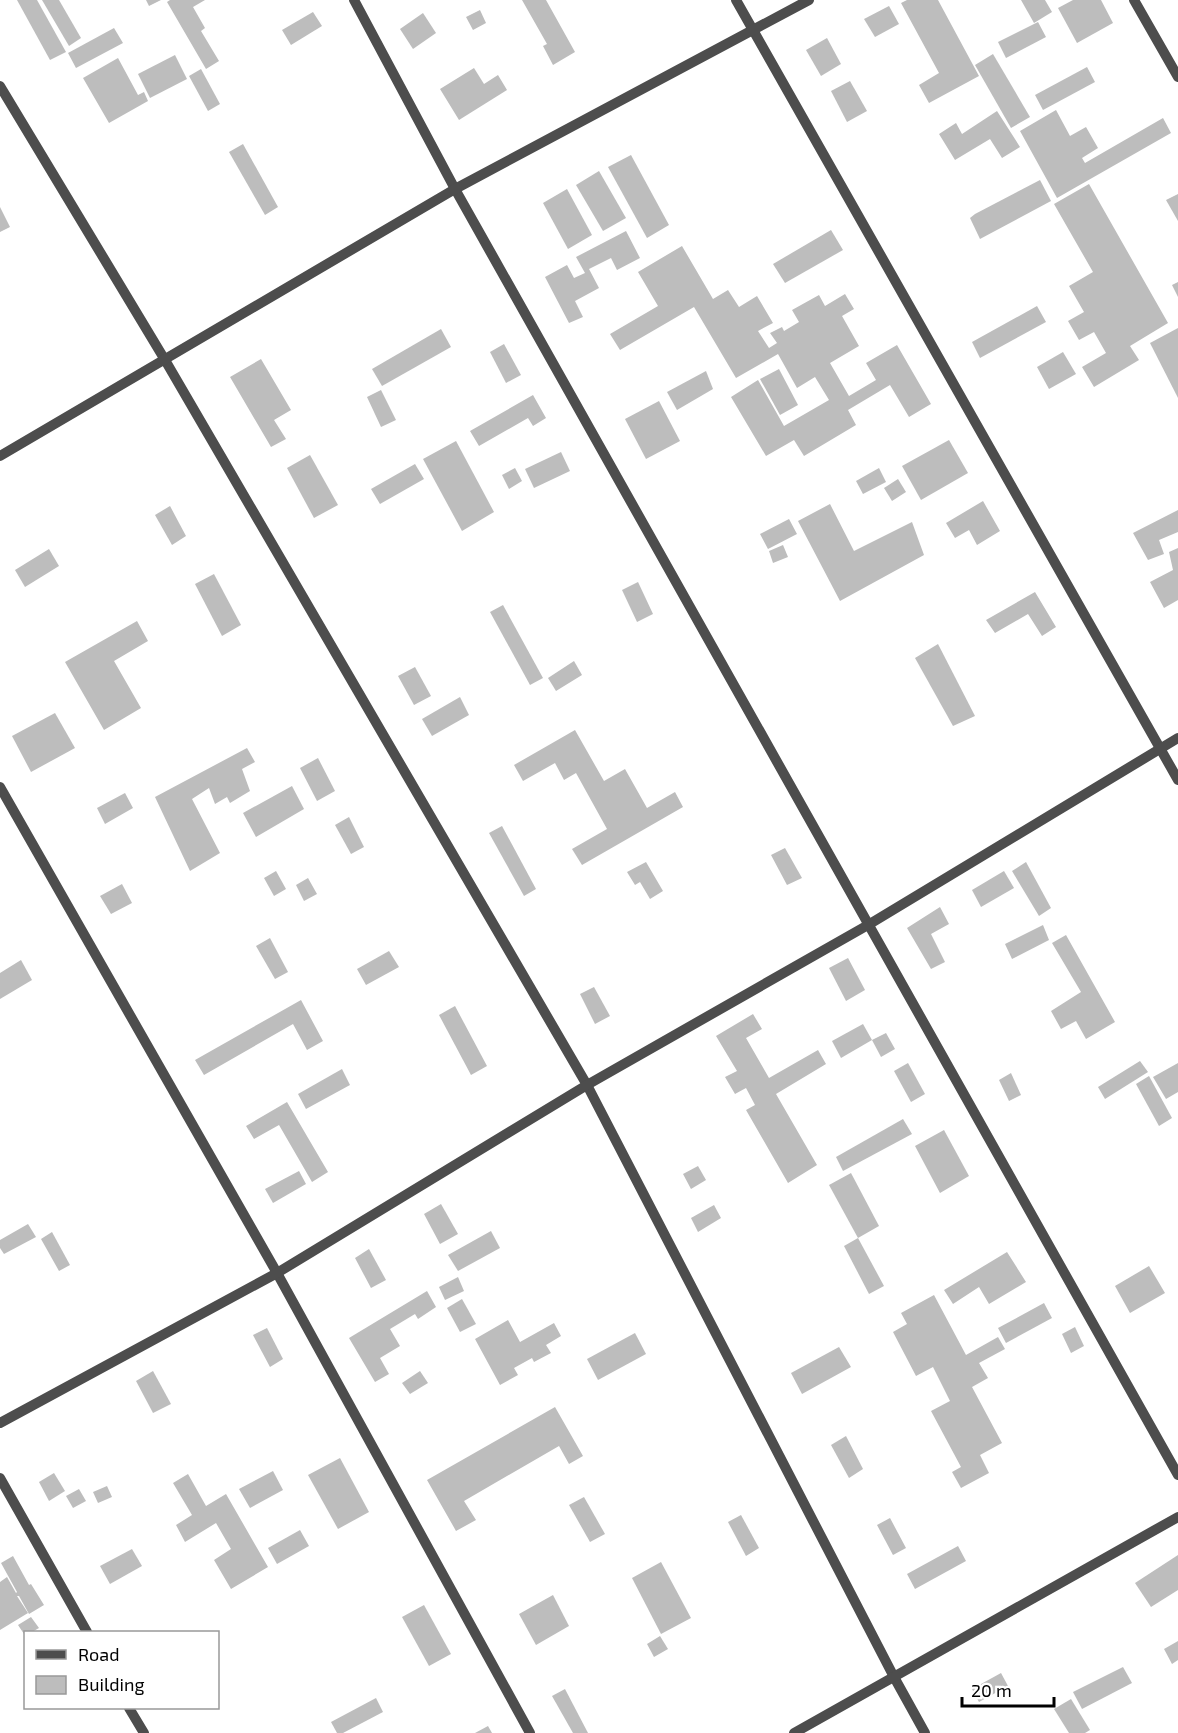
<svg xmlns="http://www.w3.org/2000/svg" width="1178" height="1733" font-family="'Exo 2',sans-serif">
  <style>
    .building { fill: #bdbdbd }
    .lines { fill: none; stroke-linecap: round; stroke-linejoin: round }
    .minor { stroke: #4d4d4d; stroke-width: 10 }
  </style>
  <rect width="100%" height="100%" fill="#fff"/>
  <g class="building">
    <path d="M17,0H37L66,52L50,60Z"/>
    <path d="M42,0H59L81,38L69,46Z"/>
    <path d="M146,0H161L149,6Z"/>
    <path d="M170,0H205L193,7L205,28L201,31L219,61L206,69L167,2Z"/>
    <path d="M522,0H546L575,52L553,65L543,46L547,44Z"/>
    <path d="M907,0H938L979,76L929,103L919,85L939,73L901,3Z"/>
    <path d="M1021,0H1045L1052,12L1034,23Z"/>
    <path d="M1073,0H1101L1113,23L1077,43L1058,8Z"/>
    <path d="M889,6L899,24L875,37L864,19Z"/>
    <path d="M480,10L486,23L473,30L466,17Z"/>
    <path d="M313,12L322,26L291,45L282,30Z"/>
    <path d="M423,13L436,33L413,49L400,29Z"/>
    <path d="M1038,22L1046,37L1006,58L998,42Z"/>
    <path d="M114,28L123,43L76,68L68,53Z"/>
    <path d="M827,38L841,64L821,76L806,50Z"/>
    <path d="M993,54L1030,117L1011,128L975,65Z"/>
    <path d="M175,55L187,79L150,98L138,74Z"/>
    <path d="M118,58L138,95L144,92L148,101L109,123L83,78Z"/>
    <path d="M1087,67L1095,82L1043,110L1035,95Z"/>
    <path d="M474,68L484,84L498,75L507,90L459,120L440,89Z"/>
    <path d="M201,69L220,104L208,111L189,76Z"/>
    <path d="M850,81L867,111L847,122L831,91Z"/>
    <path d="M1056,110L1070,136L1086,127L1098,148L1082,158L1085,163L1163,118L1171,133L1057,198L1020,131Z"/>
    <path d="M997,111L1020,147L1002,158L990,139L955,160L939,134L956,123L962,134Z"/>
    <path d="M243,144L278,207L265,215L229,152Z"/>
    <path d="M631,155L669,225L647,238L608,167Z"/>
    <path d="M599,171L626,218L603,231L576,185Z"/>
    <path d="M1040,180L1051,201L980,239L970,218L975,214Z"/>
    <path d="M1089,184L1168,323L1130,346L1139,360L1094,387L1082,367L1106,353L1094,332L1079,340L1068,321L1084,312L1069,286L1093,272L1054,204Z"/>
    <path d="M567,189L592,235L568,249L543,203Z"/>
    <path d="M1178,194V221L1166,200Z"/>
    <path d="M0,207L10,227L0,232Z"/>
    <path d="M831,230L843,250L785,283L773,264Z"/>
    <path d="M626,231L640,258L617,270L611,258L589,269L599,288L575,301L583,317L569,323L545,277L567,265L574,278L585,273L576,257Z"/>
    <path d="M682,246L713,299L728,290L739,307L757,296L773,323L758,331L769,348L777,343L770,333L782,327L784,331L799,322L792,310L819,295L825,306L845,294L854,309L842,316L859,346L830,363L849,396L876,380L866,363L897,345L931,404L909,417L890,385L848,410L856,425L804,456L794,440L766,456L731,397L758,380L784,426L829,400L815,377L797,388L778,354L736,378L694,307L620,350L610,334L658,306L638,272Z"/>
    <path d="M1178,282V297L1172,285Z"/>
    <path d="M1037,306L1046,322L980,358L972,342Z"/>
    <path d="M1178,328V398L1150,343Z"/>
    <path d="M441,329L451,347L382,386L372,369Z"/>
    <path d="M504,344L521,375L506,383L490,352Z"/>
    <path d="M1063,352L1076,374L1049,389L1037,367Z"/>
    <path d="M261,359L291,410L274,420L286,439L271,447L230,377Z"/>
    <path d="M779,369L798,405L780,415L760,379Z"/>
    <path d="M706,371L713,389L677,410L667,392Z"/>
    <path d="M381,390L396,420L381,427L367,397Z"/>
    <path d="M533,395L546,418L533,426L528,418L479,446L470,431Z"/>
    <path d="M659,401L680,441L646,459L625,419Z"/>
    <path d="M949,440L968,473L921,500L902,466Z"/>
    <path d="M456,441L494,512L462,531L423,459Z"/>
    <path d="M561,452L570,471L534,488L525,469Z"/>
    <path d="M310,455L338,505L314,518L287,468Z"/>
    <path d="M415,464L424,479L380,504L371,489Z"/>
    <path d="M515,468L522,481L509,489L502,475Z"/>
    <path d="M879,468L886,482L863,494L856,481Z"/>
    <path d="M898,479L906,492L892,501L884,488Z"/>
    <path d="M983,501L1000,531L977,545L969,530L955,538L946,523Z"/>
    <path d="M830,504L854,551L912,522L924,555L840,601L798,521Z"/>
    <path d="M170,506L186,536L172,545L155,515Z"/>
    <path d="M1178,510V532L1159,540L1164,554L1148,560L1133,533Z"/>
    <path d="M789,519L797,534L768,549L760,534Z"/>
    <path d="M783,545L788,557L773,563L769,551Z"/>
    <path d="M1178,548V600L1164,608L1150,582L1173,570L1169,552Z"/>
    <path d="M49,549L59,566L25,587L15,570Z"/>
    <path d="M214,574L241,625L222,636L195,584Z"/>
    <path d="M638,582L653,614L637,622L622,590Z"/>
    <path d="M1035,592L1056,627L1042,636L1028,614L995,633L986,620Z"/>
    <path d="M503,605L543,678L530,685L490,612Z"/>
    <path d="M137,621L148,641L114,661L141,708L104,730L65,662Z"/>
    <path d="M938,644L975,716L953,726L915,658Z"/>
    <path d="M574,661L582,675L556,691L548,678Z"/>
    <path d="M415,667L431,696L414,705L398,676Z"/>
    <path d="M460,697L469,715L432,736L422,719Z"/>
    <path d="M55,713L75,748L31,772L12,736Z"/>
    <path d="M575,730L604,781L625,769L647,808L675,792L683,807L582,865L572,849L607,829L576,773L564,780L555,763L523,781L514,765Z"/>
    <path d="M247,748L255,762L242,769L250,791L230,803L227,797L215,804L209,788L192,799L220,853L190,871L155,797Z"/>
    <path d="M318,758L335,791L317,801L300,768Z"/>
    <path d="M292,786L304,809L256,837L243,813Z"/>
    <path d="M125,793L133,808L105,824L97,808Z"/>
    <path d="M349,817L364,847L351,854L335,825Z"/>
    <path d="M502,826L536,889L524,896L489,833Z"/>
    <path d="M785,848L802,878L787,885L771,855Z"/>
    <path d="M646,862L663,891L650,899L640,882L635,885L627,872Z"/>
    <path d="M1026,862L1051,908L1039,916L1012,871Z"/>
    <path d="M276,871L286,889L274,896L264,878Z"/>
    <path d="M1004,871L1014,888L981,907L972,890Z"/>
    <path d="M308,878L317,894L304,901L296,885Z"/>
    <path d="M122,884L132,903L111,914L100,896Z"/>
    <path d="M940,907L949,924L931,934L945,962L931,969L907,928Z"/>
    <path d="M1043,925L1049,940L1012,959L1005,944Z"/>
    <path d="M1066,935L1115,1022L1086,1039L1076,1021L1061,1029L1051,1011L1081,992L1052,943Z"/>
    <path d="M270,938L288,972L275,979L256,946Z"/>
    <path d="M389,951L399,967L366,985L357,969Z"/>
    <path d="M848,958L865,990L846,1001L829,968Z"/>
    <path d="M21,960L32,980L0,999V973Z"/>
    <path d="M594,987L610,1016L595,1024L580,994Z"/>
    <path d="M301,1000L323,1041L307,1050L293,1024L204,1075L195,1060Z"/>
    <path d="M455,1006L487,1066L471,1075L439,1015Z"/>
    <path d="M753,1014L762,1029L746,1038L769,1078L818,1050L826,1064L776,1094L817,1165L788,1183L746,1110L755,1105L746,1088L735,1094L725,1077L737,1071L716,1036Z"/>
    <path d="M863,1024L872,1040L841,1058L832,1041Z"/>
    <path d="M886,1033L895,1049L881,1057L872,1040Z"/>
    <path d="M1140,1061L1148,1072L1105,1099L1098,1087Z"/>
    <path d="M908,1063L925,1094L911,1102L894,1071Z"/>
    <path d="M1178,1063V1092L1166,1099L1153,1077Z"/>
    <path d="M342,1069L350,1085L306,1109L298,1094Z"/>
    <path d="M1011,1073L1021,1095L1009,1101L999,1080Z"/>
    <path d="M1149,1076L1172,1118L1159,1126L1136,1084Z"/>
    <path d="M287,1102L328,1172L312,1182L279,1125L254,1139L246,1126Z"/>
    <path d="M903,1119L912,1134L843,1171L836,1157Z"/>
    <path d="M944,1130L969,1176L940,1193L915,1146Z"/>
    <path d="M698,1166L706,1180L691,1189L683,1174Z"/>
    <path d="M299,1171L306,1184L273,1203L265,1189Z"/>
    <path d="M851,1173L879,1226L858,1238L829,1185Z"/>
    <path d="M441,1204L458,1234L440,1244L424,1214Z"/>
    <path d="M714,1205L721,1218L698,1232L691,1218Z"/>
    <path d="M28,1224L36,1237L4,1254L0,1248V1240Z"/>
    <path d="M491,1231L500,1248L458,1271L448,1255Z"/>
    <path d="M52,1232L70,1265L59,1271L41,1239Z"/>
    <path d="M858,1238L884,1286L869,1294L844,1246Z"/>
    <path d="M369,1249L386,1280L371,1288L355,1258Z"/>
    <path d="M1007,1252L1026,1282L989,1304L979,1287L953,1304L944,1290Z"/>
    <path d="M1149,1266L1165,1293L1130,1313L1115,1286Z"/>
    <path d="M458,1277L464,1291L445,1300L439,1287Z"/>
    <path d="M427,1291L436,1307L418,1319L415,1314L390,1329L400,1346L380,1358L389,1374L375,1382L349,1338Z"/>
    <path d="M934,1295L966,1355L998,1337L1005,1349L979,1363L988,1378L972,1387L1002,1443L980,1455L989,1473L961,1488L952,1472L961,1467L931,1411L950,1401L933,1367L916,1376L893,1332L907,1324L901,1313Z"/>
    <path d="M462,1299L476,1324L460,1332L447,1308Z"/>
    <path d="M1044,1303L1052,1318L1006,1343L998,1328Z"/>
    <path d="M508,1320L520,1342L554,1323L561,1336L546,1345L551,1353L534,1362L532,1358L514,1368L518,1375L500,1385L475,1339Z"/>
    <path d="M1075,1327L1084,1346L1071,1353L1062,1334Z"/>
    <path d="M267,1328L283,1359L270,1367L253,1335Z"/>
    <path d="M635,1333L646,1354L598,1380L587,1359Z"/>
    <path d="M839,1347L851,1367L802,1394L791,1373Z"/>
    <path d="M153,1371L171,1404L153,1413L136,1381Z"/>
    <path d="M420,1371L428,1383L410,1394L402,1383Z"/>
    <path d="M555,1407L583,1456L569,1464L559,1446L464,1501L476,1520L456,1531L427,1480Z"/>
    <path d="M846,1436L863,1469L849,1478L831,1445Z"/>
    <path d="M340,1458L369,1512L338,1529L308,1475Z"/>
    <path d="M273,1471L283,1490L250,1508L239,1489Z"/>
    <path d="M54,1473L65,1491L49,1501L39,1482Z"/>
    <path d="M188,1474L206,1506L226,1494L268,1567L231,1589L214,1560L231,1549L216,1523L185,1542L176,1525L192,1515L173,1483Z"/>
    <path d="M107,1486L112,1497L98,1503L93,1492Z"/>
    <path d="M79,1489L86,1501L73,1508L66,1496Z"/>
    <path d="M584,1497L605,1534L590,1542L569,1505Z"/>
    <path d="M741,1515L759,1548L746,1556L728,1522Z"/>
    <path d="M890,1518L906,1548L893,1555L877,1525Z"/>
    <path d="M300,1530L309,1546L277,1564L268,1548Z"/>
    <path d="M958,1546L966,1561L915,1589L907,1574Z"/>
    <path d="M132,1549L142,1566L110,1584L100,1566Z"/>
    <path d="M1178,1555V1590L1151,1607L1135,1583Z"/>
    <path d="M13,1556L29,1585L31,1584L44,1605L29,1614L19,1596H17L28,1613L0,1630V1582L7,1577L16,1593L17,1592L1,1563Z"/>
    <path d="M661,1562L691,1618L661,1634L632,1578Z"/>
    <path d="M553,1595L569,1626L536,1645L519,1614Z"/>
    <path d="M424,1605L451,1654L429,1666L402,1617Z"/>
    <path d="M31,1617L39,1628L32,1632H26V1637L18,1625Z"/>
    <path d="M660,1636L668,1649L654,1657L647,1644Z"/>
    <path d="M1178,1641V1660L1172,1664L1164,1649Z"/>
    <path d="M1123,1667L1132,1683L1082,1709L1073,1692Z"/>
    <path d="M1001,1673L1008,1686L979,1702L972,1689Z"/>
    <path d="M565,1689L588,1733H573L552,1696Z"/>
    <path d="M376,1698L383,1712L343,1733H337L331,1722Z"/>
    <path d="M1071,1699L1090,1730L1085,1733H1069L1054,1709Z"/>
    <path d="M488,1726L492,1733H475Z"/>
  </g>
  <g class="lines">
    <g class="minor">
      <path d="M354,0L455,189L1178,1475"/>
      <path d="M736,0L1178,780"/>
      <path d="M1134,0L1178,77"/>
      <path d="M0,86L165,360L587,1085L894,1677L925,1733"/>
      <path d="M0,456L455,189L809,0"/>
      <path d="M0,787L277,1273L530,1733"/>
      <path d="M0,1423L277,1273L587,1085L868,925L1178,738"/>
      <path d="M0,1478L87,1632"/>
      <path d="M129,1708L144,1733"/>
      <path d="M794,1733L1178,1517"/>
    </g>
  </g>
  <rect x="24" y="1631" width="195" height="78" fill="#ffffff" stroke="#999999" stroke-width="1.5"/>
  <rect x="36" y="1650" width="30" height="9" fill="#4d4d4d" stroke="#999999" stroke-width="1.5"/>
  <text x="78" y="1661" font-size="18" fill="#000000">Road</text>
  <rect x="36" y="1676" width="30" height="18" fill="#bdbdbd" stroke="#999999" stroke-width="1.5"/>
  <text x="78" y="1691" font-size="18" fill="#000000">Building</text>
  <path d="M962 1697v9h92v-9" fill="none" stroke="#000000" stroke-width="3"/>
  <text x="971" y="1697" font-size="18" fill="#000000" stroke="#ffffff" stroke-width="4.5" paint-order="stroke">20 m</text>
</svg>
